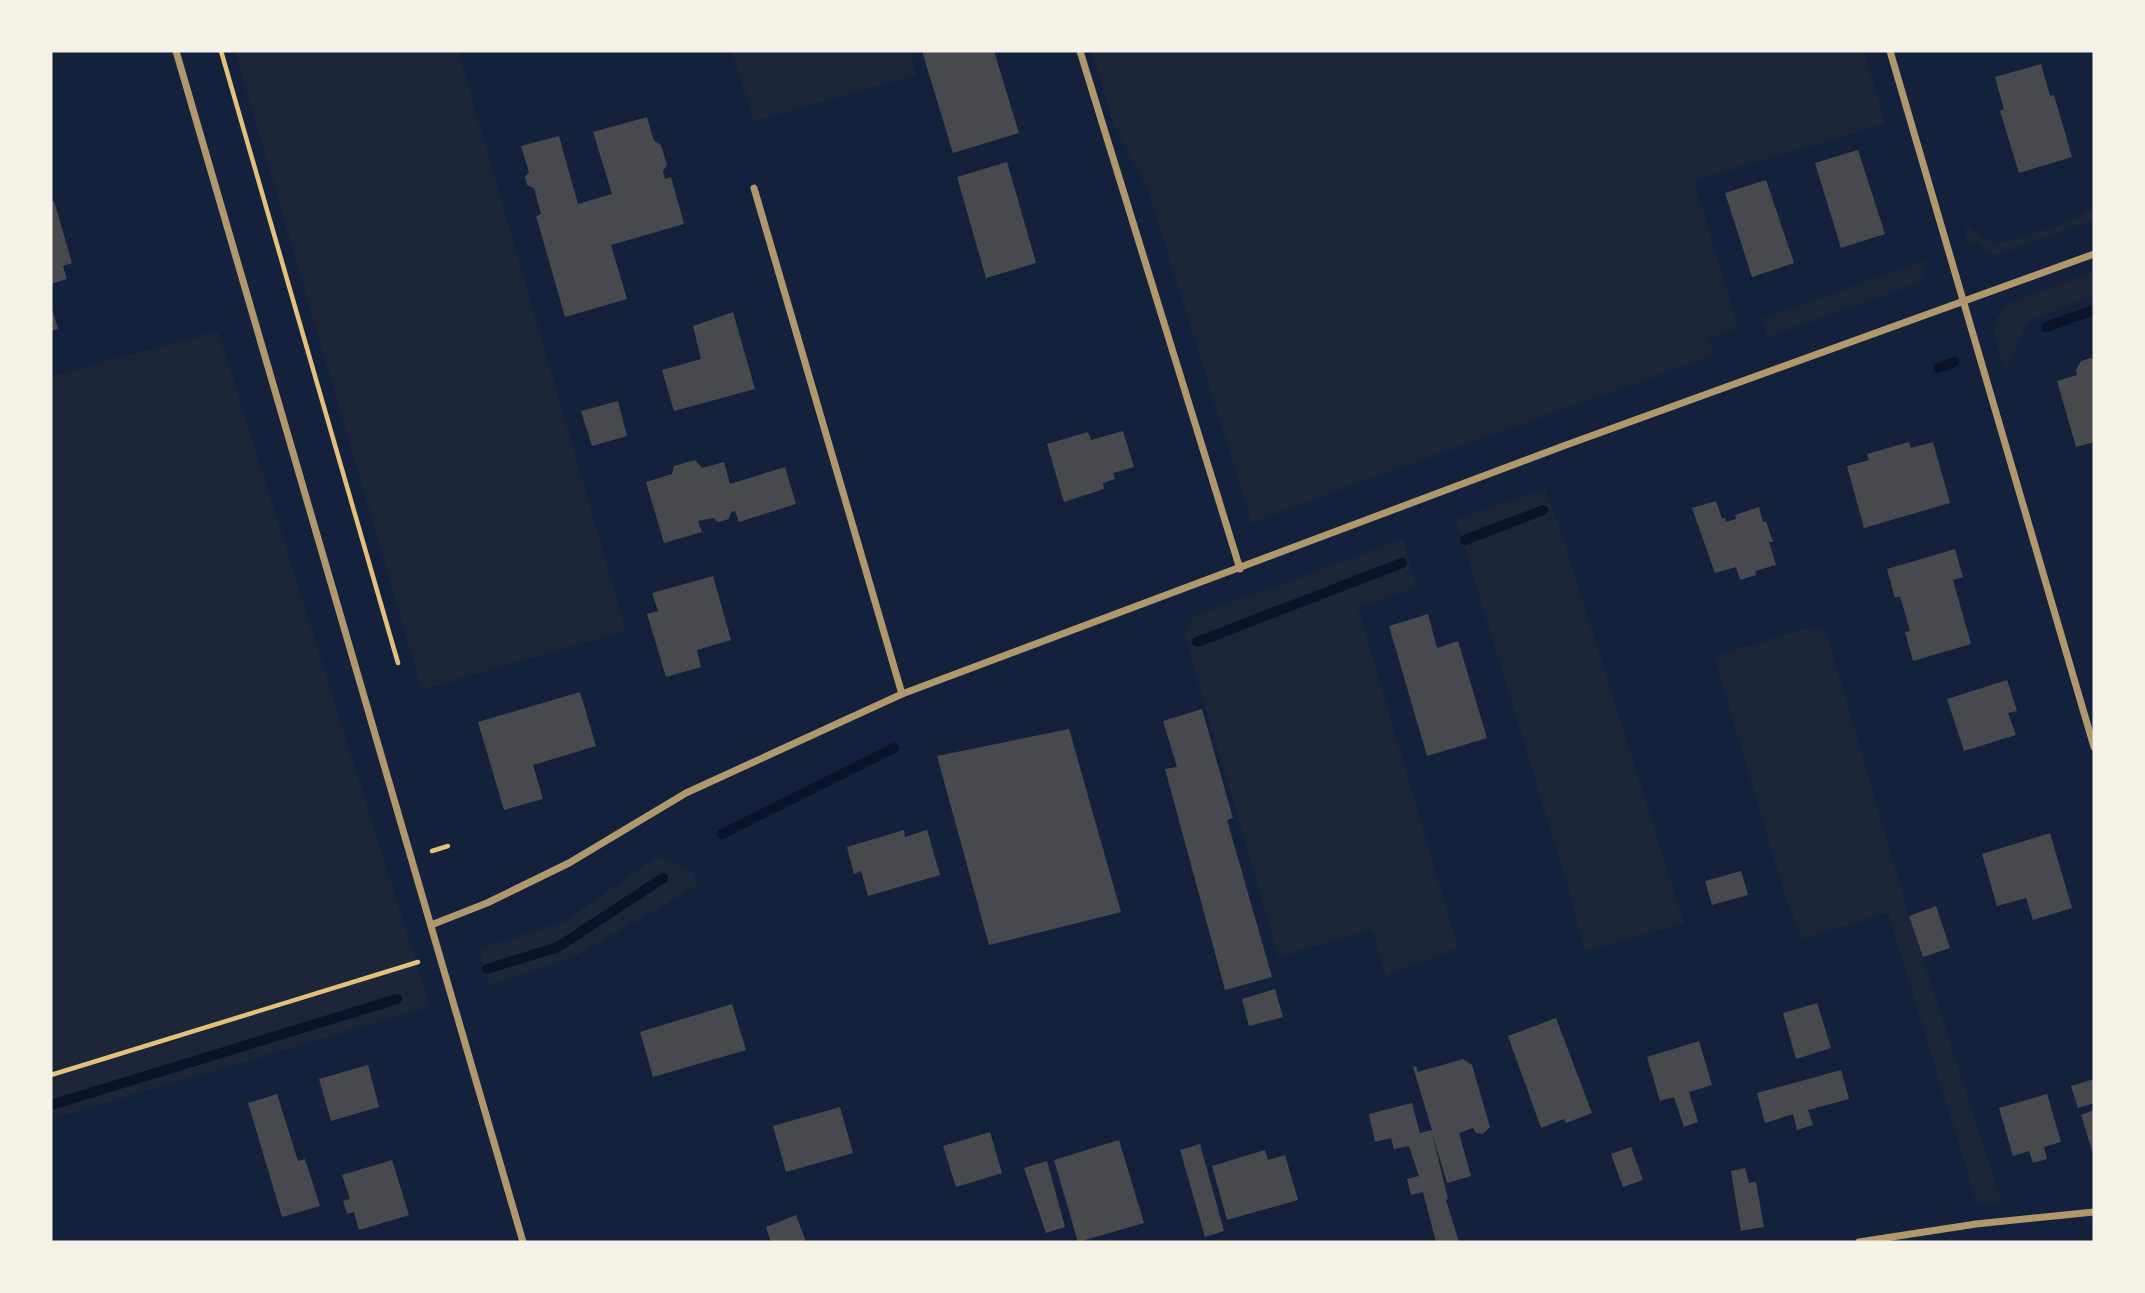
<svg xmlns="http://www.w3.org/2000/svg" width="2145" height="1293" font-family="Overpass,sans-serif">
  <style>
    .green { fill: #1d2539 }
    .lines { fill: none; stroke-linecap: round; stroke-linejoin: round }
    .stream { stroke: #0b132b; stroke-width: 10 }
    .building { fill: #48494c }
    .path { stroke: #e5c07b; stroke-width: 4.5 }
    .minor { stroke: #b1986c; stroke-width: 7 }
  </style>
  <rect width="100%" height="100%" fill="#14213d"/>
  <g class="green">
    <path d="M235,51H458L626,631L422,690Z"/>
    <path d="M732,51H909L916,75L754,121Z"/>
    <path d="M1092,51H1864L1885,124L1694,181L1738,327L1708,339L1715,355L1391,471L1252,523L1149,193L1114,125Z"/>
    <path d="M2094,208V220L1997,255L1987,252L1978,243L1969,245L1964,225L1996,244L2059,226Z"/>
    <path d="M1925,260L1924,281L1768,337L1761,319Z"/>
    <path d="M2094,271V295L2027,322L2006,370C1996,344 1985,322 2010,303Z"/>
    <path d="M218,331L430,1007L51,1119V376Z"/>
    <path d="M1545,489L1562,535L1684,923L1585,952L1566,880L1456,519Z"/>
    <path d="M1403,538L1416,587L1358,608L1458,948L1386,976L1372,930L1279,957L1184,633L1193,617L1228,602L1274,587Z"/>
    <path d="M1825,628L1909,916L2002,1203L1978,1206L1888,913L1803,939L1787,901L1714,656L1804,629Z"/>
    <path d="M658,856L693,872L698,885L574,957L490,986L479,949L565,921Z"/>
  </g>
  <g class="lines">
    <g class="stream">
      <path d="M2046,327L2094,310"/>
      <path d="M1938,368L1954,362"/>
      <path d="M1465,540L1543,510"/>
      <path d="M1197,642L1402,563"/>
      <path d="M722,834L894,748"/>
      <path d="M487,969L558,947L663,878"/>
      <path d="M51,1105L397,999"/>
    </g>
  </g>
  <g class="building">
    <path d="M922,51H994L1019,133L953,153Z"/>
    <path d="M2041,64L2050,96L2054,95L2072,157L2019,173L2000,111L2004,109L1995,77Z"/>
    <path d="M647,117L654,141L661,145L667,165L663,171L665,179L671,177L684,224L611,245L627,299L565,317L536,216L541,214L534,188L527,185L525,177L529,172L521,146L559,136L578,204L612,194L593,132Z"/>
    <path d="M1858,150L1885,234L1841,248L1815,163Z"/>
    <path d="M1007,162L1036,263L986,278L957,177Z"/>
    <path d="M1766,180L1794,263L1752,277L1725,193Z"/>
    <path d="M54,201L72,263L63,266L67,279L51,284V202Z"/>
    <path d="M51,306L58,329L51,331Z"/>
    <path d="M733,312L755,389L674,411L662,370L701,359L693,326Z"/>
    <path d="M2091,358L2094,360V442L2076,447L2057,381L2077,375L2076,370L2081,361Z"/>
    <path d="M618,401L627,436L592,446L581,411Z"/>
    <path d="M1123,431L1134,467L1113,473L1115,479L1103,483L1104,489L1064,502L1047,444L1088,432L1091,440Z"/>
    <path d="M1909,442L1911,448L1933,442L1950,503L1864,528L1847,466L1869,460L1867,454Z"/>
    <path d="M695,460L702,468L724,462L730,484L785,467L796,504L739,522L735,511L731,512L729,519L718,522L713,518L698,521L702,532L664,543L646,482L672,474L674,466Z"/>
    <path d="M1716,501L1722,519L1725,518L1726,522L1736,519L1735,515L1759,507L1763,522L1766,521L1773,542H1769L1776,565L1755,571L1756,575L1740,580L1736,567L1715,573L1692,508Z"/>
    <path d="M1955,549L1963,577L1953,580L1971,644L1913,661L1905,632L1910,631L1900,596L1895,598L1887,569Z"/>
    <path d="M713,576L731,640L697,650L701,667L666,677L647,614L658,611L652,593Z"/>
    <path d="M1428,614L1437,648L1458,641L1487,738L1427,756L1389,626Z"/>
    <path d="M2007,680L2017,711L2008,713L2016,735L1964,751L1947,699Z"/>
    <path d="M580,692L596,746L533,765L543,799L504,810L478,722Z"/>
    <path d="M1202,709L1233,818L1227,820L1272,977L1225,990L1165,769L1177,767L1163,721Z"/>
    <path d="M1069,729L1121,912L989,945L937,756Z"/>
    <path d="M904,830L905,837L927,830L940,875L868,896L861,871L854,874L847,847Z"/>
    <path d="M2050,833L2072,908L2033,920L2026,898L1997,906L1982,854Z"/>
    <path d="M1741,871L1748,895L1712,905L1705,881Z"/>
    <path d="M1936,906L1950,948L1923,957L1909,916Z"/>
    <path d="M1275,989L1283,1017L1249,1026L1242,999Z"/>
    <path d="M1817,1003L1831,1048L1796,1059L1783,1013Z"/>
    <path d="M732,1004L746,1050L653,1077L640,1032Z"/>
    <path d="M1556,1018L1592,1113L1566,1123L1564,1119L1541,1128L1508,1036Z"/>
    <path d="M1699,1041L1712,1085L1689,1092L1698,1122L1684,1127L1674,1097L1660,1101L1647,1057Z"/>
    <path d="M1463,1059L1472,1065L1490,1127L1483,1134L1476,1133L1473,1128L1459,1133L1471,1176L1447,1183L1432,1133L1448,1199L1446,1200L1459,1242H1436L1423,1192L1411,1195L1407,1179L1419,1176L1409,1146L1394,1149L1391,1138L1375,1142L1369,1114L1412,1103L1420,1133L1432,1130L1413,1067L1416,1066L1418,1072Z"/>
    <path d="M368,1065L379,1107L331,1121L319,1079Z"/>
    <path d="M1841,1070L1849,1099L1808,1110L1813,1125L1797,1130L1793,1114L1765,1123L1757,1093Z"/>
    <path d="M2094,1079V1103L2078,1108L2071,1086Z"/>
    <path d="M277,1094L298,1161L305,1159L320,1206L282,1217L248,1103Z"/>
    <path d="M2047,1094L2061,1142L2044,1147L2047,1159L2033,1163L2029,1151L2013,1156L1999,1108Z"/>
    <path d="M840,1107L853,1153L786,1172L773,1126Z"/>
    <path d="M2094,1110V1157L2081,1115Z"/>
    <path d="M990,1132L1002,1173L956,1187L943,1146Z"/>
    <path d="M1119,1140L1144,1223L1078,1242L1054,1160Z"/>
    <path d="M1200,1144L1224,1231L1205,1237L1180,1150Z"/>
    <path d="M1631,1147L1643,1180L1623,1187L1611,1154Z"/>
    <path d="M1265,1150L1268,1160L1285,1155L1298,1200L1227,1220L1212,1166Z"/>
    <path d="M392,1160L409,1215L359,1230L354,1212L347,1214L343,1201L350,1199L342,1175Z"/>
    <path d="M1047,1161L1065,1227L1046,1233L1024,1168Z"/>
    <path d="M1745,1168L1749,1183L1756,1182L1764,1227L1741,1231L1731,1171Z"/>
    <path d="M796,1215L806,1242H771L766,1227Z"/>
  </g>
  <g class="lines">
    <g class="path">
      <path d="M221,51L398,663"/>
      <path d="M432,851L448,846"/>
      <path d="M51,1075L418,962"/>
    </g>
    <g class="minor">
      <path d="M176,51L523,1242"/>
      <path d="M1080,51L1240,569"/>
      <path d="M1890,51L2094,747"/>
      <path d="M754,188L902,694"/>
      <path d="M431,925L487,903L569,863L686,793L902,694L1566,445L2094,254"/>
      <path d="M1859,1242L1976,1224L2094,1212"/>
    </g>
  </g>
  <rect width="2145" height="1293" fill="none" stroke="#f6f1e7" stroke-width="105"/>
</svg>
